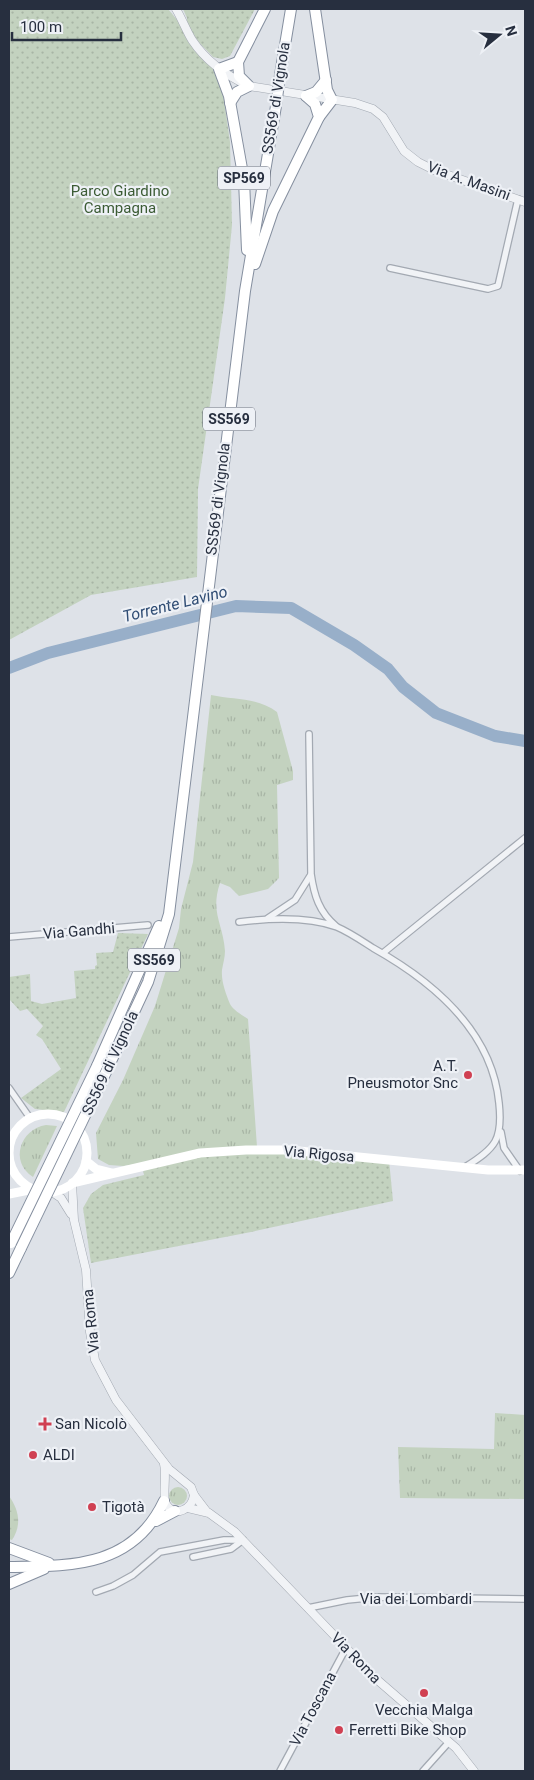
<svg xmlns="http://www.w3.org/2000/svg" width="534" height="1780" font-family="Roboto,sans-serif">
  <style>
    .grass { fill: url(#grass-tufts) }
    .wetland { fill: url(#wetland-marsh) }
    .park { fill: url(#park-dots) }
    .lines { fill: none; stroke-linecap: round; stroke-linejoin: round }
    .river { stroke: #98afc9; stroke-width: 12 }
    .minor-casing { stroke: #a3a9b2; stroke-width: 8 }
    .tertiary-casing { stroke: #a3a9b2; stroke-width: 9 }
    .trunk-casing { stroke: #858f9f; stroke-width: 12 }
    .minor { stroke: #f1f3f6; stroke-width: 5.5 }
    .tertiary { stroke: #f1f3f6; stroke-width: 8 }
    .secondary { stroke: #fff; stroke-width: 9 }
    .trunk { stroke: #fff; stroke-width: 10 }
    .trunk-bridge-casing { stroke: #858f9f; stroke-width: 12; stroke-linecap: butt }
    .trunk-bridge { stroke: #fff; stroke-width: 10 }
    .poi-dot { fill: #d04052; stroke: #eef1f6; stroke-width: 2 }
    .labels { text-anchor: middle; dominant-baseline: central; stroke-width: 4.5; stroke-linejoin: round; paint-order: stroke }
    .shield { fill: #eef1f6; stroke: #636976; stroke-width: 1 }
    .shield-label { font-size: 14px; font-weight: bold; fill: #272f3f }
    .street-label { font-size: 15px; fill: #272f3f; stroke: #eef1f6 }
    .park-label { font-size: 15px; fill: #3b5b34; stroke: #eef1f6 }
    .poi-label { font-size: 15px; fill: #272f3f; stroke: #eef1f6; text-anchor: start }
    .water-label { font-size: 16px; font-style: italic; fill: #304d74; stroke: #eef1f6 }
  </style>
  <defs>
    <pattern id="grass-tufts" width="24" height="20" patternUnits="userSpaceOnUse" patternTransform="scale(1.25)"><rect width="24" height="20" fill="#c3d2bf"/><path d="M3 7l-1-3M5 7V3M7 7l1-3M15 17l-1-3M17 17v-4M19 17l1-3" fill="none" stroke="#a8b5a5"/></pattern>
    <pattern id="wetland-marsh" width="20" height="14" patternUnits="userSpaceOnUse" patternTransform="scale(1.25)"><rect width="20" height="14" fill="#c3d2bf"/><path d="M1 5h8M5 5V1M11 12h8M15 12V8" fill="none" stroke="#a8b5a5"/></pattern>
    <pattern id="park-dots" width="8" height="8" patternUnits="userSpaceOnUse" patternTransform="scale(1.25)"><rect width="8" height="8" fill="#c3d2bf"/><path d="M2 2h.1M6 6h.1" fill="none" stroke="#a8b5a5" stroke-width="1.8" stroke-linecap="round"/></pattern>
  </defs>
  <rect width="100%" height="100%" fill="#dee2e8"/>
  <g class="grass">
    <path d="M211,695C234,700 257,697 277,712L293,771V780L277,785L279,878L268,889L239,896L230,887L220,883C210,913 223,923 225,951C225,957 223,964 222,970C221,981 226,994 230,1004C233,1010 242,1015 248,1019L257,1147L123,1166L109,1165L98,1159L96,1133L123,1080L155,1006L179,928L181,909L193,862Z"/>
    <path d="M46,1125L57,1126L33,1177C9,1162 20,1129 46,1125Z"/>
    <path d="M495,1413L525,1415V1499L400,1498L398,1447L494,1449Z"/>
    <circle cx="178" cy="1496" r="9"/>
  </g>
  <path class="wetland" d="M9,1496C19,1510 22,1525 12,1540L9,1539Z"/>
  <g class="park">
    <path d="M9,9H168L194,40L219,66L230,142L232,225L225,298L198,489L197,577L91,595L9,640Z"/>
    <path d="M183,9H255L230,56L222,59L213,57L187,30V18Z"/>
    <path d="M118,933L148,934L64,1112L35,1109L21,1098L61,1069L42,1039L36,1035L43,1026L27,1009L20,1011L9,999V977L30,974L31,1001L42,1004L76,998L74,971L95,969V966L97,965L96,953L113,952Z"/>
    <path d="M257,1147L389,1160L393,1201L251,1232L91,1263L83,1208L91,1194L103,1185L144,1175L142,1164Z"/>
  </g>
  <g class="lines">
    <path class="river" d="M9,668L48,653L236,606L291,608L354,645L388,669L403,687L436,713L495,736L525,741"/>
    <g class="minor-casing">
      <g id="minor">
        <path d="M390,268L488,289L498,286L518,199"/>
        <path d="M309,734L311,874C314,895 319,912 336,926"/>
        <path d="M268,918L295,900L310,876"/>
        <path d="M239,922C271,918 307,916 337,927C349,932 362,941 373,948C432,981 492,1031 499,1103C503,1139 496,1148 465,1167"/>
        <path d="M9,937L148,925"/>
        <path d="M383,953L525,838"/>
        <path d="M9,1088L30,1118"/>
        <path d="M501,1132L504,1148L520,1171"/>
        <path d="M193,1557L231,1549L243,1540"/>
        <path d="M96,1592L113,1586L133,1575L160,1552L224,1540H243"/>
        <path d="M308,1608L347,1600L378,1597L525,1599"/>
        <path d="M280,1771L346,1648"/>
        <path d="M423,1771L449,1742"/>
      </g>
    </g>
    <g class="tertiary-casing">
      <g id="tertiary">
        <path d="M176,9C182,19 186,30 192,40C206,61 227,76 249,86L355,103L373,109L383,117L404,151L418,162L434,170L525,202"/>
        <path d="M72,1183L74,1220L86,1270L90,1332L95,1360L116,1400L169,1469L191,1487L194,1495L207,1512"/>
        <path d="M52,1192L61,1198L71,1214"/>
        <path d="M164,1464C167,1476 162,1497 166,1504C174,1518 192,1510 194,1495"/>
        <path d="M188,1508L209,1513L235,1532L374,1677L456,1748L474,1771"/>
      </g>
    </g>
    <g class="trunk-casing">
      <g id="trunk">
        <path d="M315,9L327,90L332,100L319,117"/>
        <path d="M238,62L219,69L229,96L244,180L247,250"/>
        <path d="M280,75L291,9"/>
        <path d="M306,96L316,92L326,80"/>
        <path d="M230,103L237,92L249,86L239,76L238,62L265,9"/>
        <path d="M255,264L273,211L319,117L315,104L306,96"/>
        <path d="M97,1066L159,926"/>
        <path d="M107,1070L148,982L169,914L245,291L276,106"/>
        <path d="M9,1273L21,1248"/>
        <path d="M156,1521L175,1511"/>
        <path d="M9,1548L49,1563"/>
        <path d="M9,1567C73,1566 133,1567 164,1501"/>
        <path d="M9,1584L44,1569"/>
      </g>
    </g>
    <use href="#minor" class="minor"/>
    <use href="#tertiary" class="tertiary"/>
    <g class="secondary">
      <circle cx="48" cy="1153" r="39"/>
      <path d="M86,1161L96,1169L112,1173"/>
      <path d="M72,1183L200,1153L246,1150H289L488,1170H525"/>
      <path d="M9,1194L34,1189"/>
    </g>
    <use href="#trunk" class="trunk"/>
    <g class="trunk-bridge-casing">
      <g id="trunk-bridge">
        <path d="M276,106L280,75"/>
        <path d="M11,1243L97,1066"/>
        <path d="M21,1248L107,1070"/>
      </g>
    </g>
    <use href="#trunk-bridge" class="trunk-bridge"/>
  </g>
  <g class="poi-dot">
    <circle cx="468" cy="1075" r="5"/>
    <path d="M42.5 1416.5h5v5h5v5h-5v5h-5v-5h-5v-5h5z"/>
    <circle cx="33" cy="1455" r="5"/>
    <circle cx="92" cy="1507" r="5"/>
    <circle cx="424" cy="1693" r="5"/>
    <circle cx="339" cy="1730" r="5"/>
  </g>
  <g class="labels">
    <g class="shield">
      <rect x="218" y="166.5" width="52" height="23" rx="4"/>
      <rect x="203" y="407.5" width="52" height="23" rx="4"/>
      <rect x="128" y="948.5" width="52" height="23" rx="4"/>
    </g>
    <g class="shield-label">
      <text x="244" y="178">SP569</text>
      <text x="229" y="419">SS569</text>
      <text x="154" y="960">SS569</text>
    </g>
    <g class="street-label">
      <text transform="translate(276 98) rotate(-81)">SS569 di Vignola</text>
      <text transform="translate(469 181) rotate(20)">Via A. Masini</text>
      <text transform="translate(218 499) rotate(-83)">SS569 di Vignola</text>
      <text transform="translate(79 931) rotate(-5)">Via Gandhi</text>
      <text transform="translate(110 1063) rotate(-65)">SS569 di Vignola</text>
      <text transform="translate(319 1154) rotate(5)">Via Rigosa</text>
      <text transform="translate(91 1321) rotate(-96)">Via Roma</text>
      <text x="416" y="1599">Via dei Lombardi</text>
      <text transform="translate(356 1658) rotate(46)">Via Roma</text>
      <text transform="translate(313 1709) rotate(-62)">Via Toscana</text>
    </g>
    <g class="park-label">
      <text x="120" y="191">Parco Giardino<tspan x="120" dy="17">Campagna</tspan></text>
    </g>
    <g class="poi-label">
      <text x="458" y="1066" text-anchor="end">A.T.<tspan x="458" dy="17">Pneusmotor Snc</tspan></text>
      <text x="55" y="1424">San Nicolò</text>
      <text x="43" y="1455">ALDI</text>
      <text x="102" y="1507">Tigotà</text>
      <text x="424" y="1710" text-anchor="middle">Vecchia Malga</text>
      <text x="349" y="1730">Ferretti Bike Shop</text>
    </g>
    <g class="water-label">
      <text transform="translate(175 604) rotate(-14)">Torrente Lavino</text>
    </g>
  </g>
  <rect width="534" height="1780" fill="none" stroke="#272f3f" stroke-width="20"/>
  <g transform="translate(499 35) rotate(72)" stroke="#eef1f6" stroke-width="4" paint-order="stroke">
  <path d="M0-4L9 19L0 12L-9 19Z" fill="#272f3f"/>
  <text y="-8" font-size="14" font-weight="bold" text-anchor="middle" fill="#272f3f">N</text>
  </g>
  <path d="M12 32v8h109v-8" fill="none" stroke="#272f3f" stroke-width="2.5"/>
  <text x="20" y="32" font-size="15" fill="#272f3f" stroke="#eef1f6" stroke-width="4" paint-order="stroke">100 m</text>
</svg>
